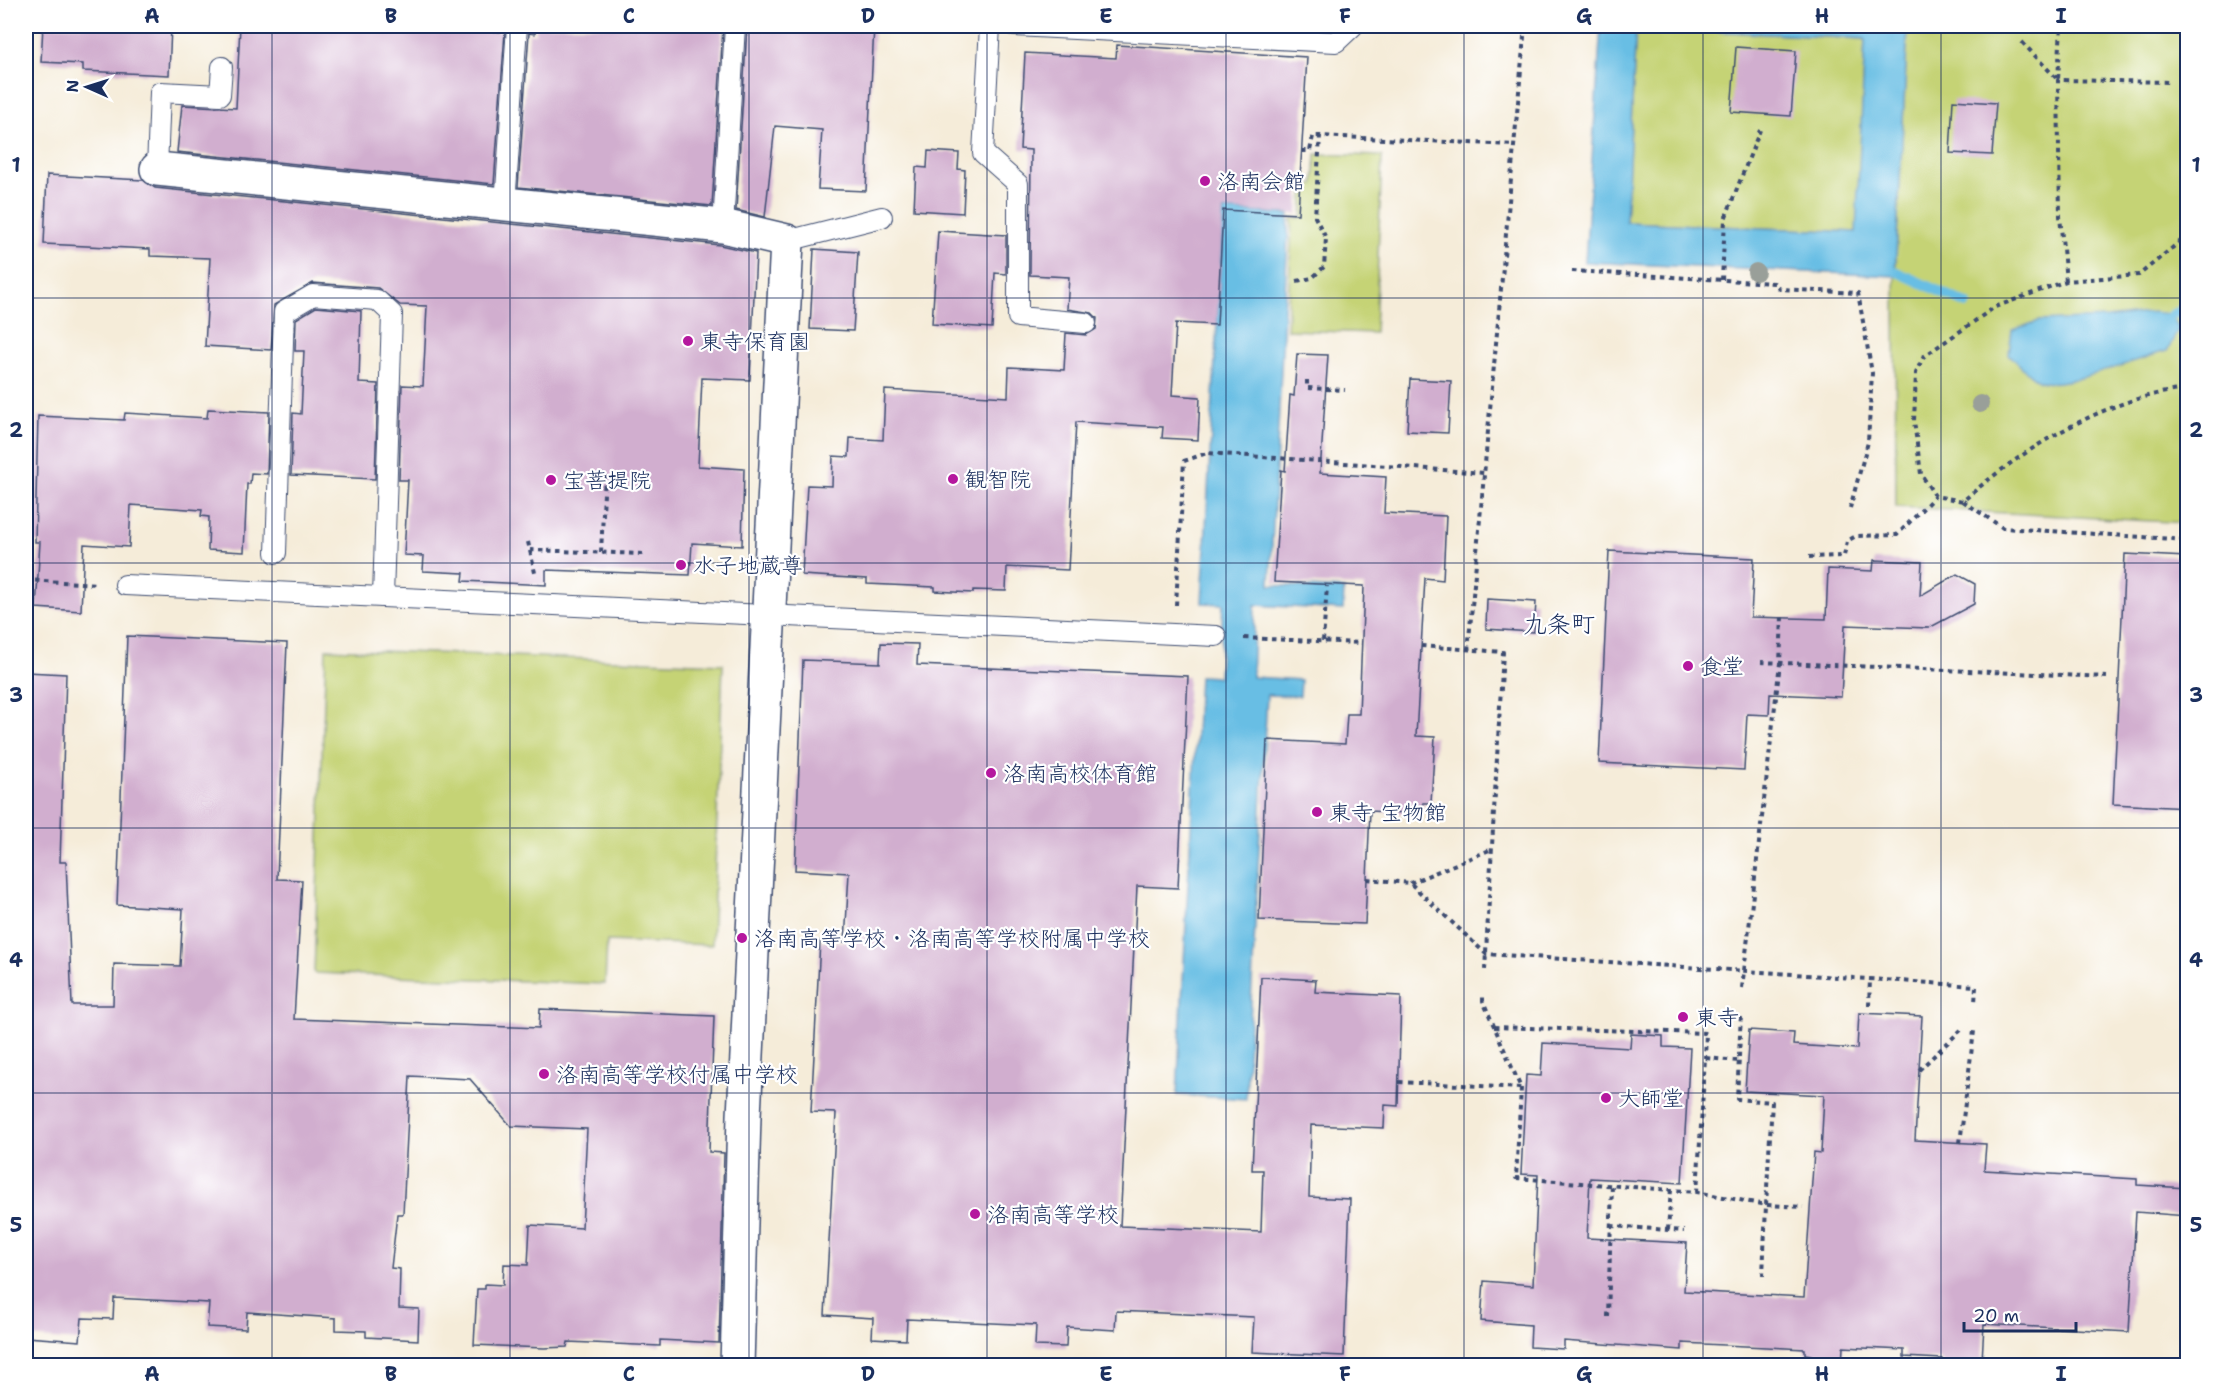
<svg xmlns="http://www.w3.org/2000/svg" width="2213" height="1391" font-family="'Shantell Sans','Klee One',sans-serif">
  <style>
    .green { fill: #c5d375; stroke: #70816a; stroke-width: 1.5 }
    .water { fill: #67bee4; stroke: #4176a1; stroke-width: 1.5; fill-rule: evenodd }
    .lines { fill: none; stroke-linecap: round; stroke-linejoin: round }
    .stream { stroke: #67bee4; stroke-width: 10 }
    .building { fill: #d1aecf }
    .service-casing { stroke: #3c4b70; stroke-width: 22 }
    .minor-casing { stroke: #3c4b70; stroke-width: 36 }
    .path { stroke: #3c4b70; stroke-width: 4; stroke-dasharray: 4.5 4.5; stroke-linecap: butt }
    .service { stroke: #fff; stroke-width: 20 }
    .minor { stroke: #fff; stroke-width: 33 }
    .tree { fill: #999f99 }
    .grid { fill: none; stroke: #1b2f5e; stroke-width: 1.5; stroke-opacity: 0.55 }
    .poi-dot { fill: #b5179e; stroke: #fff; stroke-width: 2 }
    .labels { text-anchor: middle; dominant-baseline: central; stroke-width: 4.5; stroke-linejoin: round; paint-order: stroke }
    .poi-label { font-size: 22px; fill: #1b2f5e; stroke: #fff; text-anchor: start }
    .neighbourhood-label { font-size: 24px; fill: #1b2f5e; stroke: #fff }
    .neatline { fill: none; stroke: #1b2f5e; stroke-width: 2 }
    .grid-label { font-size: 20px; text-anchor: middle; font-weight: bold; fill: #1b2f5e }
  </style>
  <rect width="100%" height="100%" fill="#fff"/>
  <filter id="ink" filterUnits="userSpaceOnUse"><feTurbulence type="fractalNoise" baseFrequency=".0167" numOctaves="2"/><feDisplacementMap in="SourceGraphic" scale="12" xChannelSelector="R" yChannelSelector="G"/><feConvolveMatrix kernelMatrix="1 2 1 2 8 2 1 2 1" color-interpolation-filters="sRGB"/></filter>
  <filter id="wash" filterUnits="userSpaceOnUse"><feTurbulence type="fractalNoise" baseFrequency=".008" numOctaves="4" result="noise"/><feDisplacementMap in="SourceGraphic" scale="24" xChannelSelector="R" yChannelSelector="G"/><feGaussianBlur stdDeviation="1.35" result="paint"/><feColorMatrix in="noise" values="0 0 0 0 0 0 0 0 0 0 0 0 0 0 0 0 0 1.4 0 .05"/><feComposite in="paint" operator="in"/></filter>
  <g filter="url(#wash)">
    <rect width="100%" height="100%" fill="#f5ecd9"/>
    <g class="green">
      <path d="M1908,26H2187V523L1896,507L1895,276Z"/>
      <path d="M1636,27L1865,39L1857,232L1626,222Z"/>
      <path d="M1316,154L1382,156L1375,333L1287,330L1292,218H1302L1304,185H1314Z"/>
      <path d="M326,649L723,664L712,945L607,941L605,984L314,973Z"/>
    </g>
    <g class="water">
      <path d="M1601,26H1908L1895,276L1585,262ZM1636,27L1865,39L1856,232L1626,222Z"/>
      <path d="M1223,210L1289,214L1270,585L1344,589L1343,610L1255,605L1252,677L1301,680L1300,696L1267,695L1246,1099L1177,1095L1199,676L1219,677L1223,604L1202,603Z"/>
      <path d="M2154,312L2171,315L2179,328L2167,351C2139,358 2063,390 2040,381C2028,376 2018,363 2009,354L2012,330L2039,321L2107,318Z"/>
    </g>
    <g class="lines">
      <g class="stream">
        <path d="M1895,271L1967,304"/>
        <path d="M2171,315L2188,307"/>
      </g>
    </g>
    <g id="blocks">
      <g class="building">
        <path d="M43,26H171L169,75L83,71V64L41,62Z"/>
        <path d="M240,26H423V28L505,32L494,184L177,152L182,105L236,108Z"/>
        <path d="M536,26L723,27L712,206L518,187L529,33L535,34Z"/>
        <path d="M831,26H874L866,191L818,189L822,130L775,126L765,217L736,210L747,28L831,32Z"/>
        <path d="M1117,45L1307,57L1298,214L1223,210L1217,325L1176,323L1172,395L1200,397L1198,440L1162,438L1163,427L1076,422L1068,570L1007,567L1006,591L973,590V593L935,591V587L867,584V579L802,575L807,485L832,486L833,456L849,457L850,438L883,440L885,390L1008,397L1009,367L1064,370L1066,333L1086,335L1096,329L1097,318L1092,313L1067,309L1069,277L1030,275L1031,150L1020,149L1025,53L1116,58Z"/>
        <path d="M1736,47L1796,51L1791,116L1731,112Z"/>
        <path d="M1953,100L1996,103L1992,155L1950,153Z"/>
        <path d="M928,151L959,153L958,169L965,170L963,213L914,210L916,167L927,168Z"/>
        <path d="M47,175L143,180L155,188L720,245L756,253L750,380L702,378L698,466L744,469L742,546L692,543L690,575L546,570V585L463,581L464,573L423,571L424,556L404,555L408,480H399L402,385L423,386L427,306L400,305L378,288L313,283L274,305L271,350L205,346L210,258L150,256V249L44,244Z"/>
        <path d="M938,231L1006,235V274L995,273L992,328L932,324Z"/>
        <path d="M814,249L858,252L853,331L810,329Z"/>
        <path d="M316,307L361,311L359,383L378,384L375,479L291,475L293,413L301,414L304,351H295L296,319Z"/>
        <path d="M1297,354L1328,355L1320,473L1386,477L1384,513L1446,516L1443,580L1425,578L1416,736L1435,737L1431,803H1423V814L1370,811L1365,924L1259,920L1267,740L1345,744L1347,714H1359L1364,586L1274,582L1281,470L1285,471L1290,395L1294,396Z"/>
        <path d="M1410,379L1451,381L1448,433L1407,431Z"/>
        <path d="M208,409L269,412L267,474L251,473L250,484H247L244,552L208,550L209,517L201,516L202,510L131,505L129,547L84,544L81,611L36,608L40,542H35L38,416L124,420L125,413L207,418Z"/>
        <path d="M1609,551L1754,558L1751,617L1826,619L1828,569L1873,571L1874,560L1922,562L1920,596L1957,574L1975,584L1974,604L1929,628L1845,625L1841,697L1770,694L1769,715L1747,714L1744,770L1599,763Z"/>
        <path d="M2125,554L2187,557V808L2113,804Z"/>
        <path d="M1487,599L1536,602L1534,632L1486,629Z"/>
        <path d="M127,636L287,643L277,879L302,880L294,1019L539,1028L540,1009L714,1016L709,1152L724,1153L719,1343L660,1340V1346L568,1342L567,1347L544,1348L474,1345L477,1289H485V1284L503,1285L504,1264L528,1265L530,1225L582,1228L587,1129L511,1126L470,1079L410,1076L403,1214H397L391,1268L400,1269L399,1308L419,1309L418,1340L366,1337V1331L336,1330V1318L247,1312L246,1329L207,1327L209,1303L114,1298L113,1319L82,1318L80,1341L26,1337V672L66,674L60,862H66L72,1005H113L114,964L180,966L183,909L117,905Z"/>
        <path d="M881,643L918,644L917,665L1188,676L1178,888L1137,886L1120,1226L1261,1232L1263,1170H1252L1261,977L1316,980L1315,992L1401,996L1398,1106L1385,1105L1384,1128L1311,1125L1309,1197L1350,1199L1344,1356L1252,1352L1254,1317L1116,1311L1115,1330L1067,1327L1066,1347L1035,1346L1036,1325L907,1319L906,1340L872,1338L873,1318L825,1315L836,1113L811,1112L820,941L845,942L849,873L795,870L803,660L880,663Z"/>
        <path d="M1859,1013L1922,1016L1915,1140L1986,1144L1984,1170L2137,1179V1185L2187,1188V1216L2136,1212L2129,1332L1984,1324L1982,1361L1975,1360V1365H1942V1359L1904,1357V1350L1843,1347L1842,1365H1811V1355L1805,1354V1349L1682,1343V1350L1564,1341V1349L1530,1347L1531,1325L1481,1321L1484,1281L1533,1285L1538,1175L1521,1174L1526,1075L1541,1076L1543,1043L1630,1048L1631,1034L1663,1036V1047L1690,1048L1682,1183L1590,1178L1587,1238L1687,1243L1684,1291L1804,1297L1814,1152L1821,1153L1824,1095L1745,1091L1749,1030L1794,1033L1793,1045L1857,1049Z"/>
      </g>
    </g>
  </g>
  <g filter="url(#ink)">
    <use href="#blocks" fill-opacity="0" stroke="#3c4b70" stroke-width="1.5"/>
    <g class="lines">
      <g class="service-casing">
        <g id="service">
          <path d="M990,26L983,153L1018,184V317L1086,323"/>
          <path d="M1015,26L1336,42L1353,26"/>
          <path d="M157,169L160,92L220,95L222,67"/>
          <path d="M505,205L517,26"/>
          <path d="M723,226L735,26"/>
          <path d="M787,241L882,217"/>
          <path d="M276,553L284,312L313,295L377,300L392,314L383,597"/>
          <path d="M125,585L1216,636"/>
        </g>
      </g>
      <g class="minor-casing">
        <path id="minor" d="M157,169L723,226L787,241L744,1116L737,1366"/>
      </g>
      <g class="path">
        <path d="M2022,42L2058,80L2061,26"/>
        <path d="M1302,151H1310L1313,136H1320L1514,145"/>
        <path d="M2188,235L2139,275L2066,281L1995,307L1923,357L1916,373L1914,421L1921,474L1935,496L1963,501C2022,449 2107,396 2188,389"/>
        <path d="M2183,241L2188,300"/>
        <path d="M1572,271L1774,283L1780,289L1858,293L1872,373L1868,442L1850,508"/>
        <path d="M1722,280L1725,219L1760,130"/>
        <path d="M1297,281L1312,278L1324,267L1326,238L1315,217L1320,136"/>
        <path d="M2066,281L2060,216L2058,80L2171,82"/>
        <path d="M1307,380V388L1345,390"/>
        <path d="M1963,501L2003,528L2188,540"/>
        <path d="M528,542L536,577"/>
        <path d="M530,550L643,554"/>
        <path d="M601,552L605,474"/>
        <path d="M1809,557L1844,556L1847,541L1856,536L1897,535L1935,496"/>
        <path d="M26,580L97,584"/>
        <path d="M1176,605L1184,461L1207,453L1484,473"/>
        <path d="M1244,638L1362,643"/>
        <path d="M1323,641L1327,586"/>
        <path d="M1421,646L1503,652L1485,970"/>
        <path d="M1468,650L1525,26"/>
        <path d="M1761,662L2107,677"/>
        <path d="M1367,879L1410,883L1486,954L1976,986L1975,1003"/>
        <path d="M1410,883L1492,849"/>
        <path d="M1742,988L1780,663L1782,617"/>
        <path d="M1869,1006L1870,979"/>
        <path d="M1494,1027L1706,1033L1705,1058"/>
        <path d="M1919,1070L1961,1030"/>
        <path d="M1399,1082L1521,1088L1483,1001V995"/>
        <path d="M1521,1088L1516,1178L1697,1192L1766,1205L1772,1102L1737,1099L1741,1014"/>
        <path d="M1960,1143L1974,1031"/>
        <path d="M1697,1192L1705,1058L1739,1061"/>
        <path d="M1611,1226L1684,1231"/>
        <path d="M1668,1230L1671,1189"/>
        <path d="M1763,1276L1766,1205L1803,1207"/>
        <path d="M1608,1317L1612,1184"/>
      </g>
      <use href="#service" class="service"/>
      <use href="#minor" class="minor"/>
    </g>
    <g class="tree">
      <circle cx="1756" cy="272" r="9"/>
      <circle cx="1980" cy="404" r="9"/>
    </g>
  </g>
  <path class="grid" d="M272,26V1366M510,26V1366M749,26V1366M987,26V1366M1226,26V1366M1464,26V1366M1703,26V1366M1941,26V1366M26,298H2188M26,563H2188M26,828H2188M26,1093H2188"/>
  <g class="poi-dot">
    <circle cx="1205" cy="181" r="6"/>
    <circle cx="688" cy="341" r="6"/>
    <circle cx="953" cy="479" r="6"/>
    <circle cx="551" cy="480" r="6"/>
    <circle cx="681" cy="565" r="6"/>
    <circle cx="1688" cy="666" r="6"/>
    <circle cx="991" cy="773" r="6"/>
    <circle cx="1317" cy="812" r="6"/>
    <circle cx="742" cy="938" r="6"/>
    <circle cx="1683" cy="1017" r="6"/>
    <circle cx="544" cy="1074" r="6"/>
    <circle cx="1606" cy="1098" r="6"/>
    <circle cx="975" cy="1214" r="6"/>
  </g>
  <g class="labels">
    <g class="poi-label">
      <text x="1217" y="181">洛南会館</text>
      <text x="700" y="341">東寺保育園</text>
      <text x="965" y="479">観智院</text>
      <text x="563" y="480">宝菩提院</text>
      <text x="693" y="565">水子地蔵尊</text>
      <text x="1700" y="666">食堂</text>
      <text x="1003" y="773">洛南高校体育館</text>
      <text x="1329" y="812">東寺 宝物館</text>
      <text x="754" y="938">洛南高等学校・洛南高等学校附属中学校</text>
      <text x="1695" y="1017">東寺</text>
      <text x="556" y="1074">洛南高等学校付属中学校</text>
      <text x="1618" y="1098">大師堂</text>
      <text x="987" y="1214">洛南高等学校</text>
    </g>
    <g class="neighbourhood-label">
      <text x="1559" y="624">九条町</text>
    </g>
  </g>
  <rect width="2213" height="1391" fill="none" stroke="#fff" stroke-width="66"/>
  <g transform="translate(87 87) rotate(273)" stroke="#ffffff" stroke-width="4.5" paint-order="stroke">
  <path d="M0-4.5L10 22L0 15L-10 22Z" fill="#1b2f5e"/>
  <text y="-9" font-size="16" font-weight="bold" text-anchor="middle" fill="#1b2f5e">N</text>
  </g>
  <path d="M1964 1322v9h112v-9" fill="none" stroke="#1b2f5e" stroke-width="3"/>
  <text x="1973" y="1322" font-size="18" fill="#1b2f5e" stroke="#ffffff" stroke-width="4.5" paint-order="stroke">20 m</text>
  <rect x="33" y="33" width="2147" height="1325" class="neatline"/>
  <g class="grid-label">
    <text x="152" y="23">A</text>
    <text x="391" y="23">B</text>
    <text x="629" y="23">C</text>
    <text x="868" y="23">D</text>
    <text x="1106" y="23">E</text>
    <text x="1345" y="23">F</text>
    <text x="1584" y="23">G</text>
    <text x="1822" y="23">H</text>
    <text x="2061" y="23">I</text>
    <text x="16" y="172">1</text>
    <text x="2196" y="172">1</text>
    <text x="16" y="437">2</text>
    <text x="2196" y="437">2</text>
    <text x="16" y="702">3</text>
    <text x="2196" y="702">3</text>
    <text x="16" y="967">4</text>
    <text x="2196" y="967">4</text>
    <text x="16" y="1232">5</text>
    <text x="2196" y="1232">5</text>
    <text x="152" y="1381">A</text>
    <text x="391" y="1381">B</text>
    <text x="629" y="1381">C</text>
    <text x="868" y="1381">D</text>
    <text x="1106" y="1381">E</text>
    <text x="1345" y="1381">F</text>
    <text x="1584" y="1381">G</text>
    <text x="1822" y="1381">H</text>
    <text x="2061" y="1381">I</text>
  </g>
</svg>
